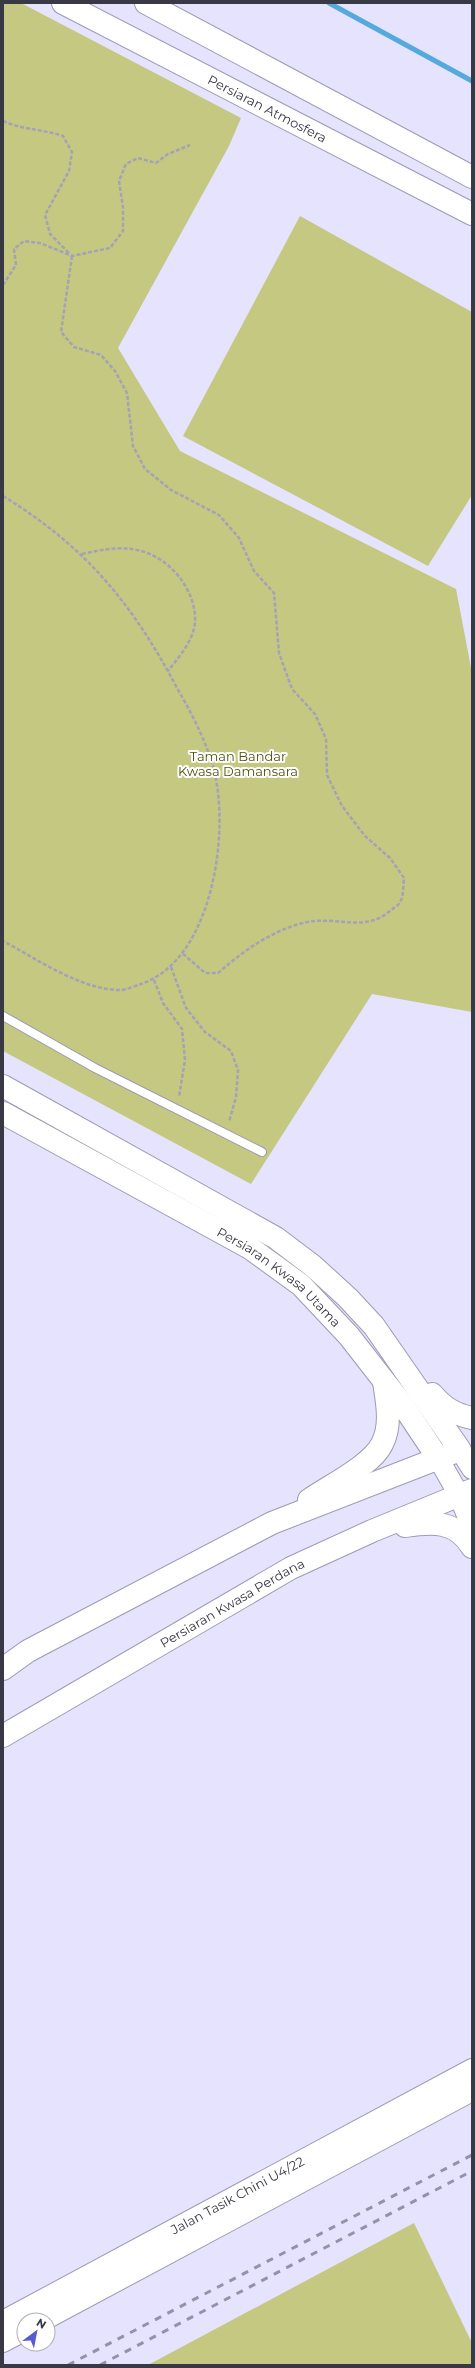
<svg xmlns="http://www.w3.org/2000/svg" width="475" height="2368" font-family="Montserrat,sans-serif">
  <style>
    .green { fill: #c5c881 }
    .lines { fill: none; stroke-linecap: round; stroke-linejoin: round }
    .stream { stroke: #54aadd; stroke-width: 5 }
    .service-casing { stroke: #9c99b8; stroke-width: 10 }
    .tertiary-casing { stroke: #9c99b8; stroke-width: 22 }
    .secondary-casing { stroke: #9c99b8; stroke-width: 24 }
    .path { stroke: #a3a2b7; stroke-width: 2.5; stroke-dasharray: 4 2; stroke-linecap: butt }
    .service { stroke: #fff; stroke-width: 8 }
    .tertiary { stroke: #fff; stroke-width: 20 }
    .secondary { stroke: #fff; stroke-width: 22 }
    .rail { stroke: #9492a7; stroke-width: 3; stroke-dasharray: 7 7; stroke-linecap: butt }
    .labels { text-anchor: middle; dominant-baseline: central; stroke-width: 4; stroke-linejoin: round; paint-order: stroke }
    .street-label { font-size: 13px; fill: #393845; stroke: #fff }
    .park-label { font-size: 13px; fill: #50520f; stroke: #fff }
  </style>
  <rect width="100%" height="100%" fill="#e5e3fe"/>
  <g class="green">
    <path d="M3,3H21L241,118L229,146L118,348L180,451L456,589L472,673V1012L372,994L251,1184L3,1051Z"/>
    <path d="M300,216L472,312V495L428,566L183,436Z"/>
    <path d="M414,2223L472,2343V2365H148Z"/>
  </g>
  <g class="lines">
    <path class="stream" d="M329,3L472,81"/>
    <g class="service-casing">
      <path id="service" d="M3,1016L95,1068L262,1152"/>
    </g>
    <g class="tertiary-casing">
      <g id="tertiary">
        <path d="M460,1450L472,1469"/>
        <path d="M438,1458L459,1495L472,1528"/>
        <path d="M44,2320L472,2091"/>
        <path id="s1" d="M3,2321L472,2069"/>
        <path d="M3,2342L24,2331"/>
      </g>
    </g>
    <g class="secondary-casing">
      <g id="secondary">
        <path id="s2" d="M63,3L472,214"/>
        <path d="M146,3L472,177"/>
        <path d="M3,1086L276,1238L313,1266L348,1298L374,1326L460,1450"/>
        <path id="s3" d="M3,1113L250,1248L301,1285L349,1336L402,1404L438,1458"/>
        <path d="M432,1394C444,1408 454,1414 472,1418"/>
        <path d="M309,1500C329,1486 372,1465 382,1444C392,1425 387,1402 384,1382"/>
        <path d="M405,1526C432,1522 456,1520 472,1547"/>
        <path d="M3,1669L28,1651L272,1523L452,1453"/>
        <path id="s4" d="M3,1736L291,1568L372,1531L472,1490"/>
      </g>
    </g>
    <g class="path">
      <path d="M3,121C23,130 43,129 63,136L72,152L69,171L45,215L50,234L70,254"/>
      <path d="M72,256L61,332L74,347L101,355L115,371L127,393L133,446L145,469L171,490L219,515L239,538L254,571L274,593L279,653L292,689L315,714L326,739L327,775L342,806L365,836L390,858L404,878C403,885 404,896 400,902C399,905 394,908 391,910C366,933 338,916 307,922C274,929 243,951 218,973H205L182,953"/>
      <path d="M3,285L16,265L14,249L24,241L40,243L72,256L110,248L123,231V207L119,181L126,164L138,158L156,163L168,154L190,145"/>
      <path d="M3,496C86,547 132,603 177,688C191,712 205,739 213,766C231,830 213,960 141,984C135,986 126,990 120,990C81,990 37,959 3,941"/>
      <path d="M82,554C100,550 118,546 137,550C169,556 197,590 195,623C193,641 179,657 168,671"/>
      <path d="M171,967L186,1008L205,1032L231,1051L238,1070L236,1097L229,1122"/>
      <path d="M154,980L163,1003L182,1029L185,1060L179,1097"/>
    </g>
    <use href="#service" class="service"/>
    <use href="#tertiary" class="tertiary"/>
    <use href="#secondary" class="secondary"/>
    <g class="rail">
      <path d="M68,2365L472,2155"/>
      <path d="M100,2365L472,2171"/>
    </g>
  </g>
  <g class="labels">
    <g class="street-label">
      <text stroke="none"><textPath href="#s2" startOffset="230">Persiaran Atmosfera</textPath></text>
      <text stroke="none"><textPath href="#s3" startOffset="322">Persiaran Kwasa Utama</textPath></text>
      <text stroke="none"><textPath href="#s4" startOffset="265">Persiaran Kwasa Perdana</textPath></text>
      <text stroke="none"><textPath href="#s1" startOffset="266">Jalan Tasik Chini U4/22</textPath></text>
    </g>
    <g class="park-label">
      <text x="238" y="756">Taman Bandar<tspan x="238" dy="15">Kwasa Damansara</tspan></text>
    </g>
  </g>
  <rect width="475" height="2368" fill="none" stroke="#393845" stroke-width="8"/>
  <g transform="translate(36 2332) rotate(32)"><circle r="19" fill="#ffffff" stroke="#b0afb5"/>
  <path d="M0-3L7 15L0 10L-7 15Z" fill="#575ad1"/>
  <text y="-6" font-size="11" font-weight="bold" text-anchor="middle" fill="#393845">N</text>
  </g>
</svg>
